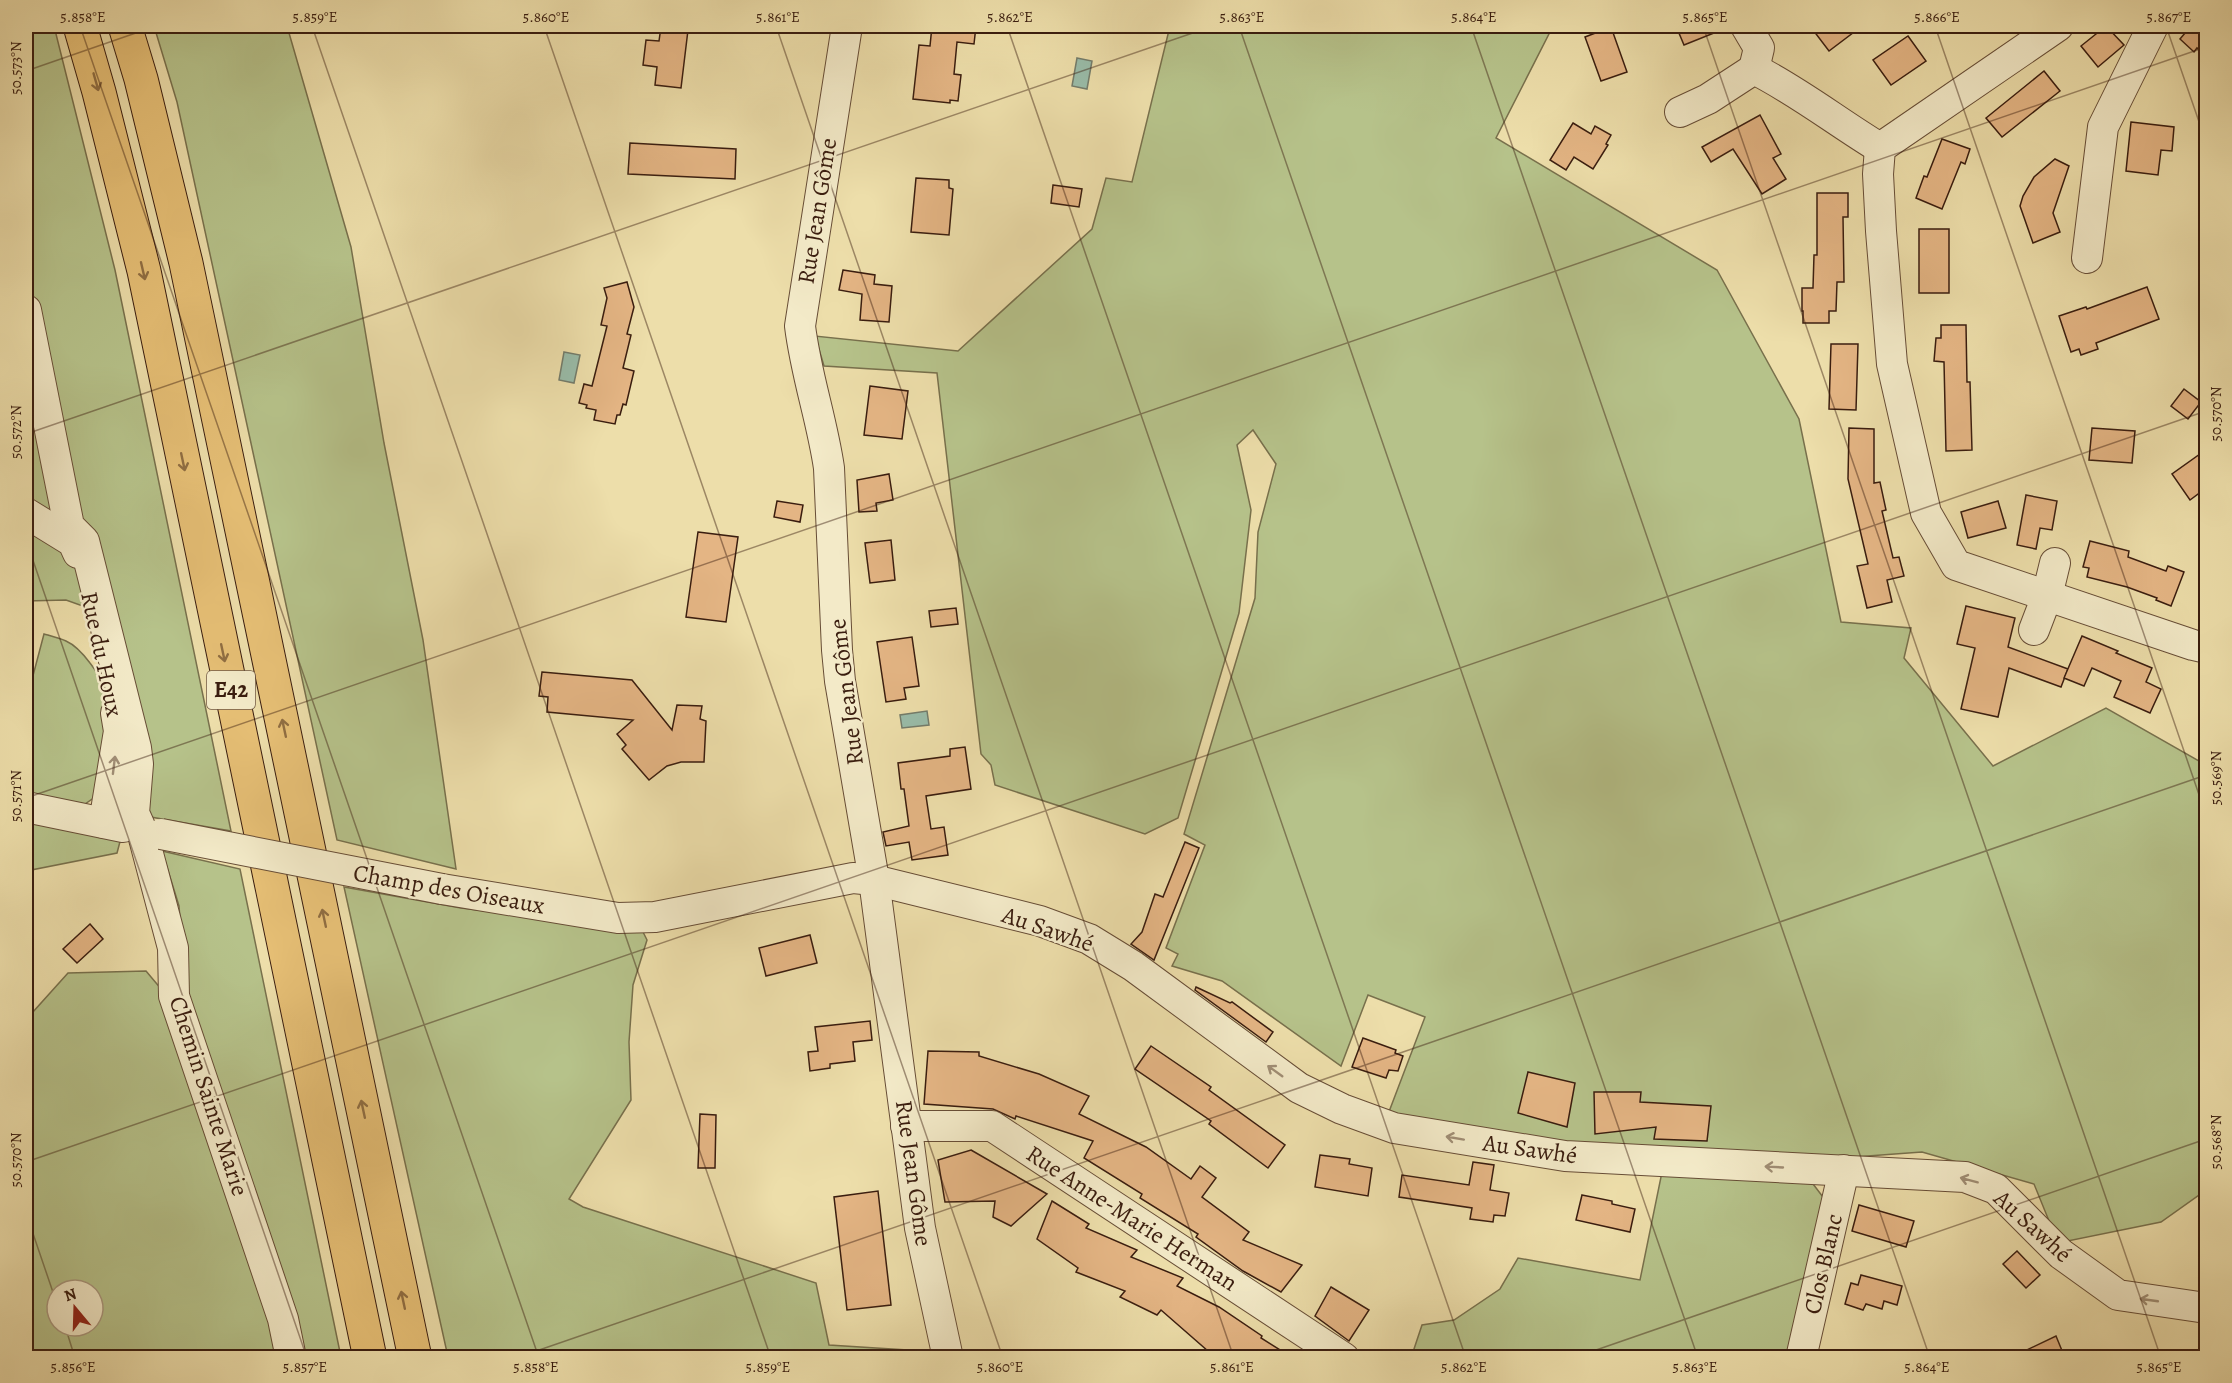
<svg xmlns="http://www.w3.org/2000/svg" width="2232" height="1383" font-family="Alegreya,serif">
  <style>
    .green { fill: #b6c28a; stroke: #78704c; stroke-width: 1.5; fill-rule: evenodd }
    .water { fill: #99bca9; stroke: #737c6b; stroke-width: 1.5 }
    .building { fill: #e4b584; stroke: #3a1d0f; stroke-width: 1.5 }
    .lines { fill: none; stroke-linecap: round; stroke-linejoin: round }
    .minor-casing { stroke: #674d36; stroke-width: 32 }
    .highway-casing { stroke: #3a1d0f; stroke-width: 35 }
    .minor { stroke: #f3eac8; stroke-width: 30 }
    .highway { stroke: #e6bf75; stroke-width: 33 }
    .minor-bridge-casing { stroke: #674d36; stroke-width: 32; stroke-linecap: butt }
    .minor-bridge { stroke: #f3eac8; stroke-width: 30 }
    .oneway { stroke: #906e42 }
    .oneway2 { stroke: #a08e75 }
    .ticks { fill: none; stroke: #3a1d0f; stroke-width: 1.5; stroke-opacity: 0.45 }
    .labels { text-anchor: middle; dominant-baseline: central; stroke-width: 5; stroke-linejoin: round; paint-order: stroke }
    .shield { fill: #f3eac8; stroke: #725a46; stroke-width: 1.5 }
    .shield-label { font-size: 22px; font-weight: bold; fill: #3a1d0f }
    .street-label { font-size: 24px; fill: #3a1d0f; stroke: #f3eac8 }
    .neatline { fill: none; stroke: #3a1d0f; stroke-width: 2 }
    .ticks-label { font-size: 15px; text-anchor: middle; fill: #3a1d0f }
  </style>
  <rect width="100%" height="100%" fill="#eddeaa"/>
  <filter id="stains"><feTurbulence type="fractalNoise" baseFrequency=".00333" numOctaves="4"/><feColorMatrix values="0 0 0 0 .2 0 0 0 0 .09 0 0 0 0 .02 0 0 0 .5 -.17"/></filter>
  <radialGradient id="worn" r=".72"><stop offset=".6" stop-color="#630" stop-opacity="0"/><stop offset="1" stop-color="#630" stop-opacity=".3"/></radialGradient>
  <g class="green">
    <path d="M26,26H54L115,270L231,831L145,816L111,616L66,600L26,601Z"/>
    <path d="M154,26H287L351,247L384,443L423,640L456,869L337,840L177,102Z"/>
    <path d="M1170,26H1553L1496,138L1717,270L1799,419L1841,622L1911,628L1904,658L1993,766L2106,708L2206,765V1190L2161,1222L2058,1243L2034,1184L1922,1152L1813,1160L1571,1154L1387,1117L1425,1017L1368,995L1341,1066L1222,981L1172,966L1178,954L1166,948L1205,845L1184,834L1255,598L1258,532L1276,464L1253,430L1237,445L1251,510L1239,613L1178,818L1145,834L995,785L991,765L981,754L937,373L824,366L815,336L958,351L1092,229L1106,178L1132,182Z"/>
    <path d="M44,634C51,636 59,638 66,641C75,645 84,655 90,663C123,704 104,751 95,797L85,804L26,794V702Z"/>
    <path d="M26,819L122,834L117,853L26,871Z"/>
    <path d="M162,851L240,869L341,1357H303L185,985L179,906Z"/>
    <path d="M344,887L461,908L642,930L647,940L633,985L629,1042L631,1100L569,1199L583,1207L816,1283L829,1345L939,1352L941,1357H448Z"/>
    <path d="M146,971L178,1009L282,1357H26V1015L32,1013L68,973ZM57,1290H93V1326H57Z"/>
    <path d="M1662,1172L1810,1180L1826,1201L1789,1357L1411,1358L1422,1325L1454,1320L1500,1289L1518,1258L1640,1280Z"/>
  </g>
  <g class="water">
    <path d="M1077,58L1092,61L1087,89L1072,86Z"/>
    <path d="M564,352L580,355L574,383L559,380Z"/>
    <path d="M927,711L929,725L902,728L900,715Z"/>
  </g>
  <g class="building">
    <path d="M932,26H976L974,44L957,42L954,74L961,75L958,101L950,100V103L913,99L919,45L930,46Z"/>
    <path d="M1676,26H1729V27L1684,45Z"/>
    <path d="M1810,26H1862L1829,51Z"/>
    <path d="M2106,26L2124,45L2098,67L2081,46Z"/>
    <path d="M2191,26H2206V57L2197,48L2194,52L2180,39Z"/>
    <path d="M661,27L688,30L681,88L655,85L657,67L643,65L646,40L659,41Z"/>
    <path d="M1611,27L1627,72L1601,81L1585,37Z"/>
    <path d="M1908,36L1926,61L1891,85L1873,60Z"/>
    <path d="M2044,71L2060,91L2002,137L1986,118Z"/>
    <path d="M1760,115L1781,154L1773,158L1786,179L1762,194L1733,149L1711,162L1702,147Z"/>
    <path d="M2131,122L2174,127L2172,151L2161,150L2158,175L2126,171Z"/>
    <path d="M1573,123L1591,134L1595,126L1611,135L1606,144L1608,145L1593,169L1574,157L1566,170L1550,160Z"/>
    <path d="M1942,139L1970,149L1965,164L1961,162L1942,209L1916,198L1924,176L1927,177Z"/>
    <path d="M630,143L736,149L735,179L628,174Z"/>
    <path d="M2055,159L2069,166L2053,213L2060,232L2033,243L2020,206L2023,196L2034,177Z"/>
    <path d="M916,178L949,180V188L953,189L949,235L911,232Z"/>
    <path d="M1053,185L1082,189L1079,207L1051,203Z"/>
    <path d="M1817,193H1848V217H1843L1844,282H1837L1836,311H1829V323H1803V311H1802V288H1813L1814,255H1817Z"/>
    <rect x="1919" y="229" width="30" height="64"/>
    <path d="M843,270L875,275L874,284L892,286L889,322L860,320L862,294L839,290Z"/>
    <path d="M627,282L634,307L627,334L631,335L623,368L634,371L626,405L623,404L620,415H617L615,424L594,420L596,410L586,408L587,405L579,403L584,384L592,386L607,326L601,325L607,298L604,288Z"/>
    <path d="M2147,287L2159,319L2096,343L2098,349L2081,355L2079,349L2071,352L2059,316L2086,307L2087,309Z"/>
    <path d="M1941,325H1966L1967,382H1970L1972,450L1946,451L1944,362L1934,361L1936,338H1941Z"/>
    <path d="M1831,344H1858L1856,410L1829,409Z"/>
    <path d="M870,386L908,391L902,439L864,435Z"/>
    <path d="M2184,389L2201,402L2188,419L2171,406Z"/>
    <path d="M1849,428L1874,429V483L1880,482L1886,510L1882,511L1893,558L1899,557L1904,576L1887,580L1892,602L1867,608L1857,566L1868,564L1848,479Z"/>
    <path d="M2092,428L2135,431L2132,463L2089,460Z"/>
    <path d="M2200,454L2206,462V488L2190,500L2172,474Z"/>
    <path d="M889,474L893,500L876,503L877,511L859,512L857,480Z"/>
    <path d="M2026,495L2057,501L2052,530L2040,528L2036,549L2017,545Z"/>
    <path d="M777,501L803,505L800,522L774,517Z"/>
    <path d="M1998,501L2006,528L1968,538L1961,512Z"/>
    <path d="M698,532L738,537L726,622L686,617Z"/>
    <path d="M891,540L895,580L870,583L865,543Z"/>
    <path d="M2090,541L2129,551L2128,557L2166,571L2168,566L2184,572L2171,606L2156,600L2157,598L2127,587L2087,577L2089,568L2083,567Z"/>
    <path d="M1966,606L2015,618L2008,647L2068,669L2061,687L2009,668L1998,717L1961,709L1975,648L1957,644Z"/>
    <path d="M956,608L958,624L931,627L929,611Z"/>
    <path d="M2082,636L2118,651L2116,653L2152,668L2146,682L2161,689L2150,713L2114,697L2121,681L2092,668L2084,686L2064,678Z"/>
    <path d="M912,637L919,686L904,688L906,699L886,702L877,642Z"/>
    <path d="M542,672L632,680L672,730L677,705L702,706L700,719L706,721L704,762H681L667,766L649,780L622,749L626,745L617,734L633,720L547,712L548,697L539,696Z"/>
    <path d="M965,747L971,789L926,796L931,829L944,827L948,855L912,860L909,842L886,846L883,832L909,826L904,789H901L898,763L950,756V749Z"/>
    <path d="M1185,842L1199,848L1154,960L1131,944L1142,932L1155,894L1163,897Z"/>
    <path d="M90,924L103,939L77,963L63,949Z"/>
    <path d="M810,935L817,963L766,976L759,948Z"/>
    <path d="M1196,987L1230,1003L1232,1002L1273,1032L1266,1042L1195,990Z"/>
    <path d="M870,1021L872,1040L853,1042L855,1061L830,1064V1068L810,1071L808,1052L818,1051L815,1027Z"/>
    <path d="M1363,1038L1396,1050L1395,1053L1403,1056L1398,1071L1389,1070L1386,1078L1352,1067Z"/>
    <path d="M1151,1046L1211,1087L1209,1090L1285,1145L1268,1168L1209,1124L1211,1121L1135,1069Z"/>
    <path d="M928,1051L979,1052V1056L1039,1074L1089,1096L1079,1114L1146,1147L1191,1179L1200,1166L1216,1178L1202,1197L1249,1232L1243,1240L1302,1265L1281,1292L1243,1271L1196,1237L1198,1234L1140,1198L1142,1194L1084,1158L1093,1141L1016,1116L1015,1119L993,1109L924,1104Z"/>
    <path d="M1528,1072L1575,1083L1567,1127L1518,1113Z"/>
    <path d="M1594,1092H1641L1640,1102L1711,1106L1707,1141L1654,1139L1656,1127L1595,1134Z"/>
    <path d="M700,1114L716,1115L715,1168H698Z"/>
    <path d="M971,1150L1047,1194L1011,1226L993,1217L995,1201L945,1202L938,1160Z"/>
    <path d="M1320,1155L1350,1159L1349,1164L1372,1168L1368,1196L1315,1187Z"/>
    <path d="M1473,1162L1494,1165L1490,1190L1509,1193L1505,1216L1494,1215L1493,1222L1470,1219L1472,1208L1399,1197L1402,1175L1469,1185Z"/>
    <path d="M878,1191L891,1305L847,1310L834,1197Z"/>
    <path d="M1582,1195L1612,1201V1204L1635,1209L1630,1232L1576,1220Z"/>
    <path d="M1052,1201L1089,1224L1086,1228L1137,1250L1131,1257L1183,1278L1177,1286L1219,1307L1262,1336L1261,1338L1293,1358H1216L1161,1310L1157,1315L1120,1297L1125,1291L1076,1272L1078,1268L1037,1239Z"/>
    <path d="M1859,1205L1914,1221L1906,1247L1852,1231Z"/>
    <path d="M2017,1251L2040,1275L2026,1288L2003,1264Z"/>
    <path d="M1861,1275L1902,1286L1897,1305L1884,1301L1882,1309L1866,1304L1863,1310L1845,1304L1851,1283L1858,1285Z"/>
    <path d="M1331,1287L1369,1310L1349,1341L1315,1316Z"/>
    <path d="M2056,1336L2065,1358H2010Z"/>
  </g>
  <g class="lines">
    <g class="minor-casing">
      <g id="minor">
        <path d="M847,26L800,326C806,375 822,420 829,468L837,650L840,681L874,880L920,1228L948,1358"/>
        <path d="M1746,26L1759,48L1754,69"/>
        <path d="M2058,26L1880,148L1878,174L1881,231L1892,364L1926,513L1956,565L2193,645L2206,648"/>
        <path d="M1680,112L1708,99L1754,69C1798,91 1837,122 1880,148"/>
        <path d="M2087,258L2103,127L2153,26"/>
        <path d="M26,310L69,526L84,541L136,748L138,764L134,813L142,831L173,948L174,996L283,1319L291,1358"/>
        <path d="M26,513L73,542L78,553"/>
        <path d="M2034,630L2047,596L2055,563"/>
        <path d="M26,807L123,827"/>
        <path d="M104,823L119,731L116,713"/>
        <path d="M442,889L618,918L655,917L853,878L874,880L1040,921L1089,939L1133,966L1299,1088L1342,1109L1394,1128L1565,1156L1965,1177L1996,1189L2061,1254L2118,1295L2206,1308"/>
        <path d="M906,1126H992L1344,1358"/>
        <path d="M1801,1358L1844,1170"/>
      </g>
    </g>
    <g class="highway-casing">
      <g id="highway">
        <path d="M80,26L99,92L144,271L370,1358"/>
        <path d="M125,26L141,79L186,263L415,1358"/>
      </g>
    </g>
    <use href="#minor" class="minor"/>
    <use href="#highway" class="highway"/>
    <g class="minor-bridge-casing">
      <path id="minor-bridge" d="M161,834L442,889"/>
    </g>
    <use href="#minor-bridge" class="minor-bridge"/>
  </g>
  <defs><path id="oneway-shaft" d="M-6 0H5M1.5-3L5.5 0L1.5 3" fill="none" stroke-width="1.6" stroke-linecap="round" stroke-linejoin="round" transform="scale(1.5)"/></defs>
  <g class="oneway">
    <use href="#oneway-shaft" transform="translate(96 82) rotate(74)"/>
    <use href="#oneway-shaft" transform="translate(143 271) rotate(77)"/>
    <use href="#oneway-shaft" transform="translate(183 462) rotate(78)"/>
    <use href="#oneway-shaft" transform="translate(223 653) rotate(78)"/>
    <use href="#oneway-shaft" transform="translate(284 728) rotate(-102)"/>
    <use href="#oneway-shaft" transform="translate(324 918) rotate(-102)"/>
    <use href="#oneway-shaft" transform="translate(363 1109) rotate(-102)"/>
    <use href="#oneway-shaft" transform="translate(403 1300) rotate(-102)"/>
  </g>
  <g class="oneway2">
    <use href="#oneway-shaft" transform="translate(114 765) rotate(-83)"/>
    <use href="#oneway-shaft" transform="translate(1275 1071) rotate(-144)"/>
    <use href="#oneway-shaft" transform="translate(1455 1138) rotate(-170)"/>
    <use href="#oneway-shaft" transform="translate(1774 1167) rotate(-177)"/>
    <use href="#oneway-shaft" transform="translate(1969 1180) rotate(-165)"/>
    <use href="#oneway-shaft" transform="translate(2149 1300) rotate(-172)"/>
  </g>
  <path class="ticks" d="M80,26L539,1358M312,26L771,1358M544,26L1003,1358M776,26L1234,1358M1007,26L1466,1358M1239,26L1698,1358M1471,26L1930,1358M1703,26L2161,1358M1935,26L2206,815M2166,26L2206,142M26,71L156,26M26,434L1213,26M26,540L307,1358M26,798L2206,47M26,1162L2206,411M26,1213L57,1304M65,1326L75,1358M516,1358L2206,775M1573,1358L2206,1139"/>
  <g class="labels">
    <rect class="shield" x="207" y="671" width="48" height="38" rx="4.5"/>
    <g class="shield-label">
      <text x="231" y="690">E42</text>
    </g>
    <g class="street-label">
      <text transform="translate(817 211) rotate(-81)">Rue Jean Gôme</text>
      <text transform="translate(102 654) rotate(78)">Rue du Houx</text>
      <text transform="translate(846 692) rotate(-97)">Rue Jean Gôme</text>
      <text transform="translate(449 889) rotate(10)">Champ des Oiseaux</text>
      <text transform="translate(1048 929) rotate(19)">Au Sawhé</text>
      <text transform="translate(209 1096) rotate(72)">Chemin Sainte Marie</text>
      <text transform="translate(1530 1149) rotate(8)">Au Sawhé</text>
      <text transform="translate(914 1173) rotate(82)">Rue Jean Gôme</text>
      <text transform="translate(1132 1218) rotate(33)">Rue Anne-Marie Herman</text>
      <text transform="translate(2033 1226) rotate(42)">Au Sawhé</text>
      <text transform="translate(1823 1264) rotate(-77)">Clos Blanc</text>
    </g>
  </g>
  <rect width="2232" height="1383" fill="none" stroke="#eddeaa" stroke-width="66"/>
  <g transform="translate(75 1308) rotate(341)"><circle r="28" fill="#f3eac8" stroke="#a9987e" stroke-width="1.5"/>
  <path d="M0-4.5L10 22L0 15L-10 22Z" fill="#8f2418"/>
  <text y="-9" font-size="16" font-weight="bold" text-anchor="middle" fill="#3a1d0f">N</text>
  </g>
  <rect x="33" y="33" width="2166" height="1317" class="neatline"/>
  <g class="ticks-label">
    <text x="83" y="22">5.858°E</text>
    <text x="315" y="22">5.859°E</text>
    <text x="546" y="22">5.860°E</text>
    <text x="778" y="22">5.861°E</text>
    <text x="1010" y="22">5.862°E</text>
    <text x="1242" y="22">5.863°E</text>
    <text x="1474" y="22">5.864°E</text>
    <text x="1705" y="22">5.865°E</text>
    <text x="1937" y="22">5.866°E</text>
    <text x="2169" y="22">5.867°E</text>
    <text transform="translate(16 68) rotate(-90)" y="5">50.573°N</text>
    <text transform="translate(2216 414) rotate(-90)" y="5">50.570°N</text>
    <text transform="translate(16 432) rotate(-90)" y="5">50.572°N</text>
    <text transform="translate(2216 778) rotate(-90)" y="5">50.569°N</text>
    <text transform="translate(16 796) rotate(-90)" y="5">50.571°N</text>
    <text transform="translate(2216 1142) rotate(-90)" y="5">50.568°N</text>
    <text transform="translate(16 1160) rotate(-90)" y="5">50.570°N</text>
    <text x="73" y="1372">5.856°E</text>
    <text x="305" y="1372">5.857°E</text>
    <text x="536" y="1372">5.858°E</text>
    <text x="768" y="1372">5.859°E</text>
    <text x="1000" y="1372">5.860°E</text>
    <text x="1232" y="1372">5.861°E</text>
    <text x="1464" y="1372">5.862°E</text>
    <text x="1695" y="1372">5.863°E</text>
    <text x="1927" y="1372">5.864°E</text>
    <text x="2159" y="1372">5.865°E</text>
  </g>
  <rect width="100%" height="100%" filter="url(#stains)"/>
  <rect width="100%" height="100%" fill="url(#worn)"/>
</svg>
